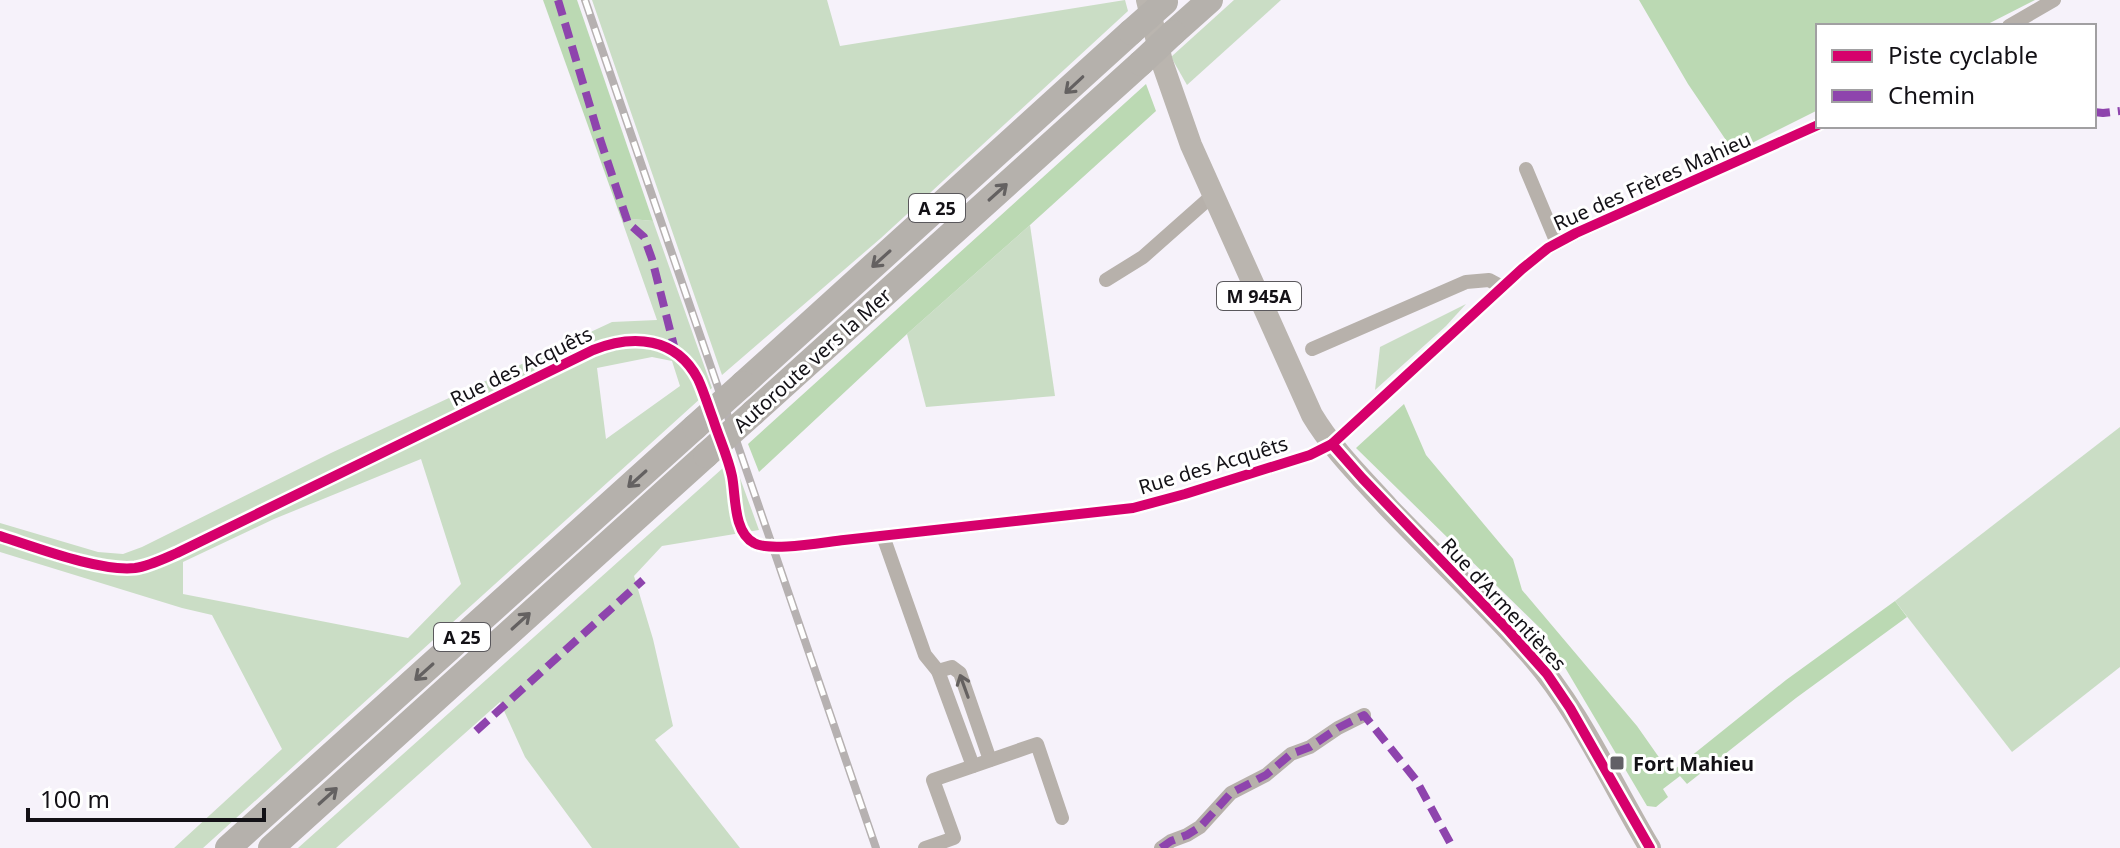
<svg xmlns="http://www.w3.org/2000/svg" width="2120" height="848" font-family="'Noto Sans',sans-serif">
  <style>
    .green { fill: #caddc5; fill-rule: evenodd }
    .forest { fill: #bbd9b3 }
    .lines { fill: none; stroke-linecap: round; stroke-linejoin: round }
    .minor { stroke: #b7b1ab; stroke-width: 14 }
    .primary { stroke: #bab5af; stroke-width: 22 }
    .motorway { stroke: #b5b1ac; stroke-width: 26 }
    .rail-casing { stroke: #b6b1b1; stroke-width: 8 }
    .rail { stroke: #fff; stroke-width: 5; stroke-dasharray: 15; stroke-linecap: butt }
    .motorway-bridge { stroke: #b5b1ac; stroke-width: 26 }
    .quiet { stroke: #8e44ad; stroke-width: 8; stroke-dasharray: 16 8; stroke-linecap: butt }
    .cycleway-casing { stroke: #fff; stroke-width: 15 }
    .cycleway { stroke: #d6006c; stroke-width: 10 }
    .oneway { stroke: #646161 }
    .oneway2 { stroke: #656160 }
    .poi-dot { fill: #626066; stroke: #fff; stroke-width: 3 }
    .labels { text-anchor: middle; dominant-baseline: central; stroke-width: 6; stroke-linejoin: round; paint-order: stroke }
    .shield { fill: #fff; stroke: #5a585c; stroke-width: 2 }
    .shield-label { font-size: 18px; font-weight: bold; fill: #131116 }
    .street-label { font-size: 20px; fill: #131116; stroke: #fff }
    .poi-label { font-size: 20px; font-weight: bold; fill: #131116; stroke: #fff; text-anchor: start }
  </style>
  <rect width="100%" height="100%" fill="#f6f2fa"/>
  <g class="green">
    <path d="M592,0H827L840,46L1125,0L1128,11L881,238L722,375Z"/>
    <path d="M1234,0H1281L1187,85L1171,57Z"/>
    <path d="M621,218L653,221L712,388L203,848H174L282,749L212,615L182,608L0,552V523L98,552L123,554L142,547L331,453L612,322L657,320ZM652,357L672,361L680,386L606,439L597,368ZM421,459L461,584L408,638L183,594V562L274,519Z"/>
    <path d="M1030,225L1055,396L926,407L907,334Z"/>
    <path d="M1466,304L1446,326L1375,390L1380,347Z"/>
    <path d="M2120,427V667L2012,752L1895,601Z"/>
    <path d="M733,459L759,530L662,546L634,576L653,639L673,726L655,740L740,848H592L525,757L500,702L336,848H298Z"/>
  </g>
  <g class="forest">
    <path d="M543,0H577L653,221L621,218Z"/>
    <path d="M1639,0H2035L1984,26H1818V110L1734,152L1688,84Z"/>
    <path d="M1146,84L1156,111L1030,225L907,334L759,472L748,444Z"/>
    <path d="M1404,404L1426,455L1513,559L1522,590L1637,726L1670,773L1786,680L1895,601L1907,617L1796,698L1687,784L1680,776L1663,789L1668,797L1656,807L1647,806L1544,632L1356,448Z"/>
  </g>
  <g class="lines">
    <g class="minor">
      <path d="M2009,26L2054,0"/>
      <path d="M1526,169L1557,243"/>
      <path d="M1106,280L1143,257L1213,195"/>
      <path d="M1312,349L1466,282L1489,280L1502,287"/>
      <path d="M0,536C35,547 100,572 135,568C149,566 163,559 177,553L593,350C633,334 676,337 698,379C704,392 708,406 713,419C719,438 728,457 732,476C736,496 733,532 754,543C770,552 824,542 844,540C941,530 1037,518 1133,508L1185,494L1310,455L1332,444L1522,269L1548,248L1576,233L1818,125"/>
      <path d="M883,536L925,655L938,671"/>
      <path d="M973,766L938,671L952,667L960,673L990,760"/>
      <path d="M925,848L954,838L933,780L1037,744L1062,818"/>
      <path d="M1161,848L1171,841L1187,835L1200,827L1231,793L1266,775L1291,754L1310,747L1338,728L1364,715"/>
    </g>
    <path class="primary" d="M1147,0L1162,62L1191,145L1312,415C1333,450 1362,478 1389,508C1435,556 1484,602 1528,652C1579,709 1611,783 1650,848"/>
    <g class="motorway">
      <path d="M1173,33L1210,0"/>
      <path d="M743,384L1131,32"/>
      <path d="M753,413L1141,63"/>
      <path d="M228,848L695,427"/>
      <path d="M271,848L706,455"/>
    </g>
    <g class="rail-casing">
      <path id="rail" d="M585,0L876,848"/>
    </g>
    <use href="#rail" class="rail"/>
    <g class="motorway-bridge">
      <path d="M1131,32L1165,2"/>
      <path d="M1141,63L1173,33"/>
      <path d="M695,427L743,384"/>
      <path d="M706,455L753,413"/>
    </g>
    <g class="quiet">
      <path d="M558,0L598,133L628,223L644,237L652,259L676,354"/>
      <path d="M2094,112L2103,113L2120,111"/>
      <path d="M476,731L643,580"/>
      <path d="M1161,848L1171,841L1187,835L1200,827L1231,793L1266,775L1291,754L1310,747L1338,728L1364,715L1416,780L1453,848"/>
    </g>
    <g class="cycleway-casing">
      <g id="cycleway">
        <path d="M1332,444L1362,478L1507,629L1547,674L1570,708L1650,848"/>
        <path d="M0,536C35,547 100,572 135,568C149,566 163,559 177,553L593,350C633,334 676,337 698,379C704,392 708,406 713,419C719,438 728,457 732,476C736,496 733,532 754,543C770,552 824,542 844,540C941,530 1037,518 1133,508L1185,494L1310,455L1332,444L1522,269L1548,248L1576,233L1818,125"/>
      </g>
    </g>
    <use href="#cycleway" class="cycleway"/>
  </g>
  <defs><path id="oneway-shaft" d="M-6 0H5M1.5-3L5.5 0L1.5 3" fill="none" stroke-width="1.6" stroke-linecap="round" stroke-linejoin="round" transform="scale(2)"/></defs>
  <g class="oneway">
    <use href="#oneway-shaft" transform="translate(1074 85) rotate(137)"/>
    <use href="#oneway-shaft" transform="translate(998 192) rotate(-42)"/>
    <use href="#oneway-shaft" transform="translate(881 259) rotate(138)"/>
    <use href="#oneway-shaft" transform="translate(637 479) rotate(138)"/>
    <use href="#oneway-shaft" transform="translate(521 621) rotate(-42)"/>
    <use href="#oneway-shaft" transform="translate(424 672) rotate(138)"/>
    <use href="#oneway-shaft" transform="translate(328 796) rotate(-42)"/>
  </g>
  <use class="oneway2" href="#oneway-shaft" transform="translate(964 686) rotate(-110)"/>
  <rect class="poi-dot" x="1609" y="755" width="16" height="16" rx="4"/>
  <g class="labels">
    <g class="shield">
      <rect x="909" y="194" width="56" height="28" rx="6"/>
      <rect x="1217" y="282" width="84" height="28" rx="6"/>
      <rect x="434" y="623" width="56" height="28" rx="6"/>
    </g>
    <g class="shield-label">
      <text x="937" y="208">A 25</text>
      <text x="1259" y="296">M 945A</text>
      <text x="462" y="637">A 25</text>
    </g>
    <g class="street-label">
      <text transform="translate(1652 181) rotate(-24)">Rue des Frères Mahieu</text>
      <text transform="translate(812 360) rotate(-42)">Autoroute vers la Mer</text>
      <text transform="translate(521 366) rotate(-26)">Rue des Acquêts</text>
      <text transform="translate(1213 465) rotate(-17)">Rue des Acquêts</text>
      <text transform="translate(1504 604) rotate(47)">Rue d'Armentières</text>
    </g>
    <g class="poi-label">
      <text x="1633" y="763">Fort Mahieu</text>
    </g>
  </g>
  <rect x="1816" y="24" width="280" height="104" fill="#ffffff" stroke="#a1a0a2" stroke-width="2"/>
  <rect x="1832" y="50" width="40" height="12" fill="#d6006c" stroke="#a1a0a2" stroke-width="2"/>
  <text x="1888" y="64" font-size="24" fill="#131116">Piste cyclable</text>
  <rect x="1832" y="90" width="40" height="12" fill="#8e44ad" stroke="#a1a0a2" stroke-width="2"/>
  <text x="1888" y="104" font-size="24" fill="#131116">Chemin</text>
  <path d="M28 808v12h236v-12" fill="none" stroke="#131116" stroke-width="4"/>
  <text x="40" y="808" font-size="24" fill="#131116" stroke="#ffffff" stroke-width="6" paint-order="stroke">100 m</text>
</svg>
